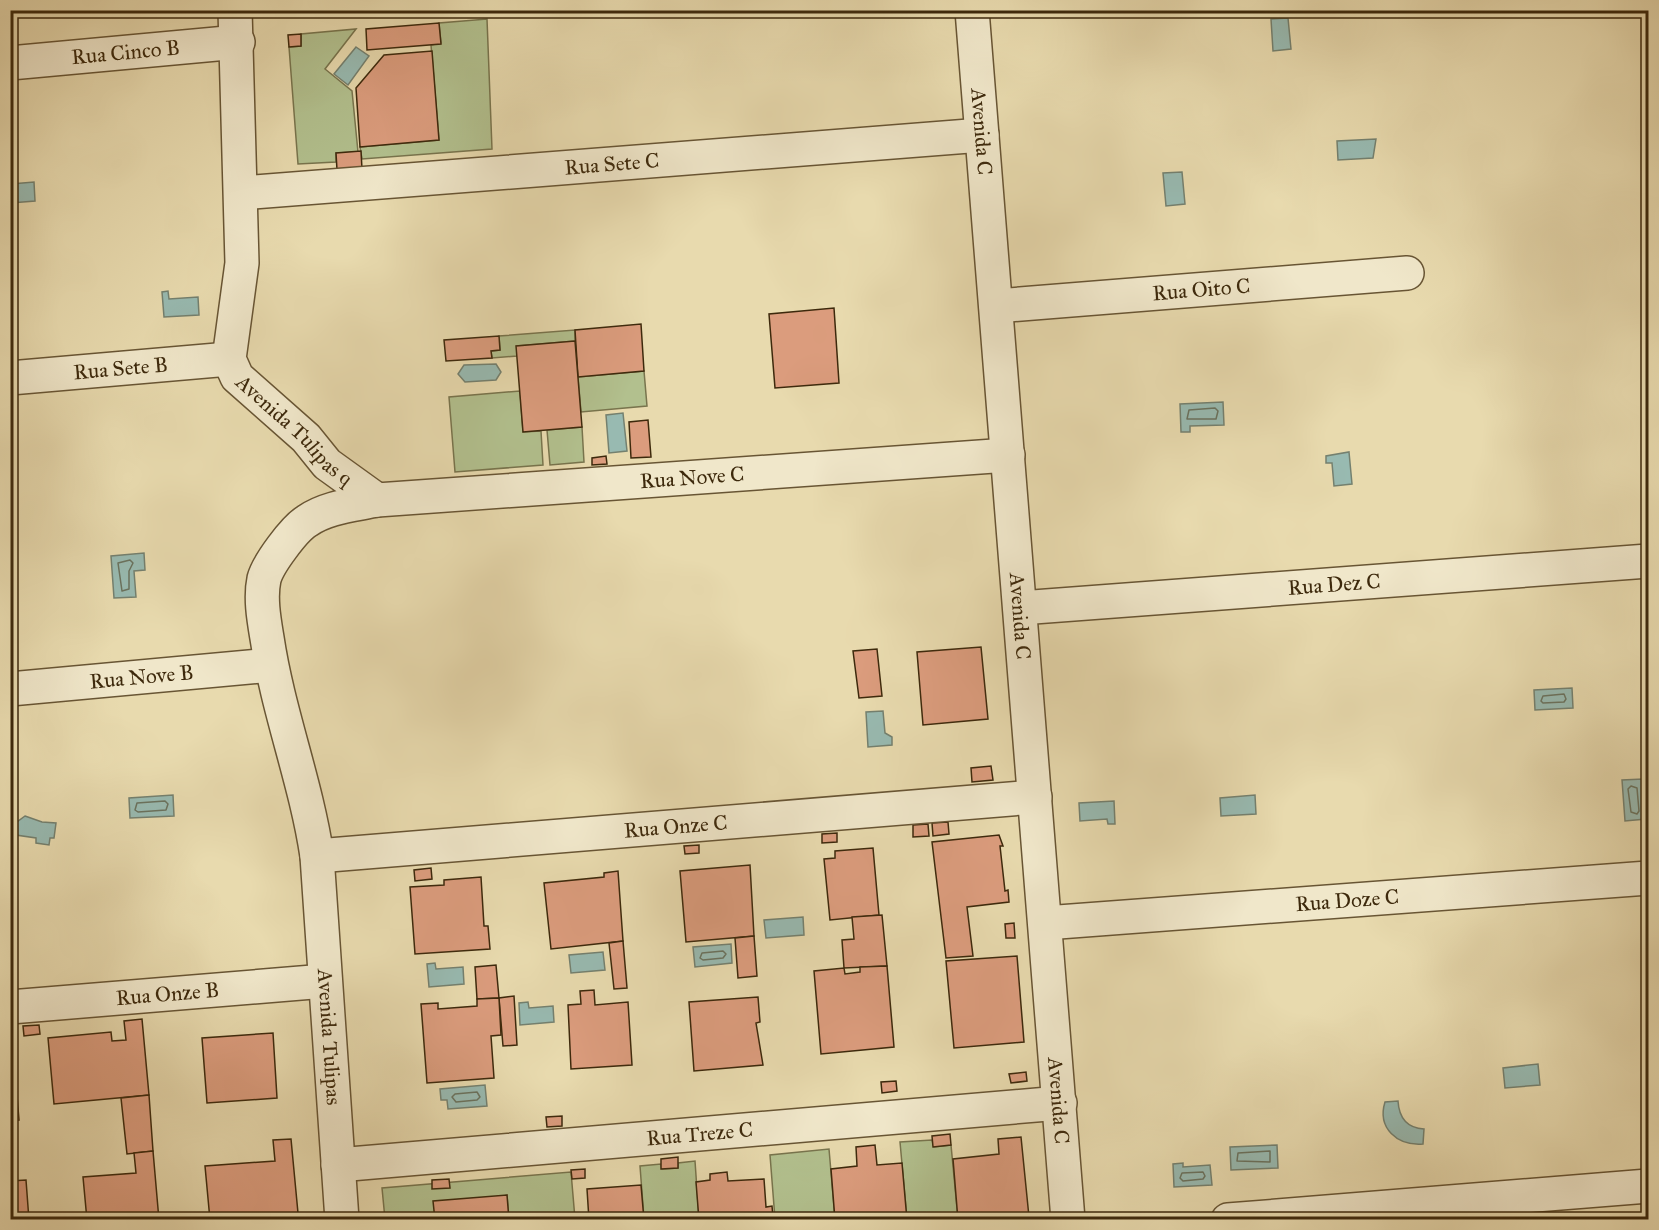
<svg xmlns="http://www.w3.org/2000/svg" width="1659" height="1230" font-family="'IM FELL Great Primer',serif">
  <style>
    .green { fill: #b2c08e; stroke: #78744d; stroke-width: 1.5 }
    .water { fill: #98bab1; stroke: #74806f; stroke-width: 1.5 }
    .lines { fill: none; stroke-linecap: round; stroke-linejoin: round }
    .shore { stroke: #6a725e; stroke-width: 1.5 }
    .building { fill: #db9c7d; stroke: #3d290c; stroke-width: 1.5 }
    .street-casing { stroke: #685534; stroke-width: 36 }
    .street { stroke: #f0e7ca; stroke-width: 33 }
    .labels { text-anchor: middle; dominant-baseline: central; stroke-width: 4.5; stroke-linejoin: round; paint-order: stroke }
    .street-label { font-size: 21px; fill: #3d290c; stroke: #f0e7ca }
  </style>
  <rect width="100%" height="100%" fill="#e8daae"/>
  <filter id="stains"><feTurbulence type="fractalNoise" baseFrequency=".00333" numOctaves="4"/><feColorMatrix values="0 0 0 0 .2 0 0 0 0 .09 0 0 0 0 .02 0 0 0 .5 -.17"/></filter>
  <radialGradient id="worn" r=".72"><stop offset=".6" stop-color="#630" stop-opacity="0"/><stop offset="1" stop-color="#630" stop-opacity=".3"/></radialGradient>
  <g class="green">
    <path d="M487,19L492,149L362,159L360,147L439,140L431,45L441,43L439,23Z"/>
    <path d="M356,29L325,69L352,91L358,152L336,153V162L298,164L289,47L301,46V34Z"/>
    <path d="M575,330V341L517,346V356L492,358L491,351L500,350L499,336Z"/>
    <path d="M644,371L647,406L581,412L578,377Z"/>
    <path d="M520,391L523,432L541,431L543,465L455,472L449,397Z"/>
    <path d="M582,427L584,462L550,465L547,430Z"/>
    <path d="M932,1140L934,1147L951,1145L958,1219H907L900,1142Z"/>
    <path d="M829,1149L835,1219H775L770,1155Z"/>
    <path d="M695,1161L699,1219H644L640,1166L661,1164L662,1169L678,1168V1163Z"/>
    <path d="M571,1172L575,1219H509L507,1195L435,1219H385L382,1188Z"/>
  </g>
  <g class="water">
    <path d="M1288,18L1291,49L1273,51L1271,19Z"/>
    <path d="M356,47L369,56L348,85L334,74Z"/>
    <path d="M1376,139L1373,158L1338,160L1337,141Z"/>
    <path d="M1182,172L1185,204L1166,206L1163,173Z"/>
    <path d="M34,182L35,201L11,203V184Z"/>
    <path d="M168,291L169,299L198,297L199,315L164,317L162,292Z"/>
    <path d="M496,364L501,372L496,380L465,382L458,374L464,365Z"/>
    <path d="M1223,402L1224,425L1190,426V432H1181L1180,404Z"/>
    <path d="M623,413L627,451L609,453L606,415Z"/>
    <path d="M1349,452L1352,484L1334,486L1332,463H1326V456Z"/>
    <path d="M144,553L145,570L134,571L136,597L114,598L111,556Z"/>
    <path d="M1572,688L1573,708L1535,710L1534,690Z"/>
    <path d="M883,711L885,733L892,737V745L868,747L866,712Z"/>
    <path d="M1643,779L1646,819L1625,821L1622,780Z"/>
    <path d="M173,795L174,816L130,818L129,798Z"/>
    <path d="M1255,795L1256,814L1221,816L1220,798Z"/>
    <path d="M1114,801L1115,824H1108L1107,819L1080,821L1079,803Z"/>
    <path d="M25,816L42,822L56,823L54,838H50L49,845L36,843V838L16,835L17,822Z"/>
    <path d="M803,917L804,935L766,938L764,920Z"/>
    <path d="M731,944L732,963L695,967L693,947Z"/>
    <path d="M603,952L605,970L571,973L569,955Z"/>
    <path d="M435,963L436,969L463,967L464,984L429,987L427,964Z"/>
    <path d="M528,1002L529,1008L553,1006L554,1022L520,1025L519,1003Z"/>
    <path d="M1538,1064L1540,1085L1505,1088L1503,1068Z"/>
    <path d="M485,1085L487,1106L448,1109L447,1100H441L440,1089Z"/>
    <path d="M1398,1101C1399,1118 1407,1128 1424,1129L1423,1144C1397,1146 1377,1128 1385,1102Z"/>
    <path d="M1277,1145L1278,1168L1231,1170L1230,1147Z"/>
    <path d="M1183,1163V1167L1210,1165L1212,1185L1174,1187L1173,1164Z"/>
  </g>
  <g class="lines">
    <g class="shore">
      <path d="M1215,408L1218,411L1216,419H1187L1189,410Z"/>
      <path d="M130,560L133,563L129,571V589L122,591L118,563Z"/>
      <path d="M1564,694L1566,699L1564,702L1543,703L1541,701L1543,696Z"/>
      <path d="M1631,786L1637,788L1639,811L1637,814L1631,812L1628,789Z"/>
      <path d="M165,801L168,804L166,810L138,812L135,810L137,803Z"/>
      <path d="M723,951L726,954L723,958L703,960L700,958L702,953Z"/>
      <path d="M477,1092L480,1097L477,1100L456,1102L452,1097L455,1094Z"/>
      <path d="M1270,1151V1162L1237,1161L1238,1153Z"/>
      <path d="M1203,1172L1205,1176L1203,1179L1183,1181L1180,1178L1182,1173Z"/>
    </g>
  </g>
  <g class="building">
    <path d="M439,23L441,44L367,50L366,29Z"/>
    <path d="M301,34V46L289,47L288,35Z"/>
    <path d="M432,51L439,140L360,147L356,88L384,55Z"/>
    <path d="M361,151L362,169L337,170L336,153Z"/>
    <path d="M834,308L839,383L775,388L769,314Z"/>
    <path d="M641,324L644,371L578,377L575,330Z"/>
    <path d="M499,336L500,350L491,351L492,358L446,361L444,340Z"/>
    <path d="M575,341L582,427L523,432L516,346Z"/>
    <path d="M648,420L651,457L631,458L629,422Z"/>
    <path d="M606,456L607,464L592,465V458Z"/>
    <path d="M981,647L988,719L923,725L917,652Z"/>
    <path d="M877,649L882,696L859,698L853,651Z"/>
    <path d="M991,766L993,780L972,782L971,768Z"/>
    <path d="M948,822L949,834L933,836L932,823Z"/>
    <path d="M928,824L929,836L913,837V825Z"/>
    <path d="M837,833V842L822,843V834Z"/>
    <path d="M999,835L1003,846H1000L1005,891L1008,890L1009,902L967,907L973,956L946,958L932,842Z"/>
    <path d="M699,845V853L685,854L684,846Z"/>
    <path d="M873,848L879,915L830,920L824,859L835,858V851Z"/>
    <path d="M750,865L754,936L686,942L680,871Z"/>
    <path d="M431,868L432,879L415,881L414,870Z"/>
    <path d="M618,871L623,941L551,949L544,883L604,877V873Z"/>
    <path d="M481,877L484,926H488L490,949L415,954L410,887L444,885V880Z"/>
    <path d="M882,915L887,966L844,968L842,940L854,939L852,917Z"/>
    <path d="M1014,923L1015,938H1006L1005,924Z"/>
    <path d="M754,936L757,976L738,978L735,938Z"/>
    <path d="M623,941L627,988L614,989L609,943Z"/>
    <path d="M1017,956L1024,1042L954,1048L946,961Z"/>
    <path d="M496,965L499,998L477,999L475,967Z"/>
    <path d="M887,966L894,1047L821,1054L814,971L844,968L845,974L860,972V967Z"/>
    <path d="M594,990L595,1005L628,1002L632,1065L571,1069L568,1005L581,1004L580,991Z"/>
    <path d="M514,996L517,1045L503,1046L499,998Z"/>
    <path d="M758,997L760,1022L756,1023L763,1065L694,1071L689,1002Z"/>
    <path d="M499,998L501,1035L491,1036L494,1078L427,1083L421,1004L438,1003V1009L477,1006V999Z"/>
    <path d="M142,1019L149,1095L54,1104L48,1038L111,1032L112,1041L126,1040L124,1021Z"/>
    <path d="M39,1025L40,1034L24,1036L23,1026Z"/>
    <path d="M273,1033L277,1098L207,1103L202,1038Z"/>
    <path d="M13,1047L19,1120L10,1121V1048Z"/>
    <path d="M1026,1072L1027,1081L1011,1083L1009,1074Z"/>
    <path d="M896,1081L897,1091L882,1093L881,1082Z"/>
    <path d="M149,1095L153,1151L127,1154L121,1098Z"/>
    <path d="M562,1116V1126L547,1127L546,1117Z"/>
    <path d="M950,1134L951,1145L933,1147L932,1136Z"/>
    <path d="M1021,1137L1029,1217L1035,1216V1220H958L953,1159L999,1154L998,1139Z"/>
    <path d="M291,1139L298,1213L210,1220L205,1166L275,1161L273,1140Z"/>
    <path d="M875,1145L877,1165L902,1163L907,1220H835L831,1169L857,1166L856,1147Z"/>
    <path d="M153,1151L159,1220H87L83,1177L136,1173L134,1153Z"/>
    <path d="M678,1157V1168L661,1169V1159Z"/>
    <path d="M585,1169V1178L572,1179L571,1170Z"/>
    <path d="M727,1172L728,1181L764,1179L766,1207L772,1206L773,1217L767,1220H699L696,1182L710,1180V1174Z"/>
    <path d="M449,1179L450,1188L432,1189V1180Z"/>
    <path d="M26,1180L29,1220H10V1181Z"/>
    <path d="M641,1185L644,1220H589L587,1189Z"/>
    <path d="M507,1195L509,1220H435L433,1201Z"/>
  </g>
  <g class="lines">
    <g class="street-casing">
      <g id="street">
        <path id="s1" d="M235,10L242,263L229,359L237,377L306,438L327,464L377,500C354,505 327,507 307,521C294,529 268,564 264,579C260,598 264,620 267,638C278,712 306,782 317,856L342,1220"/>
        <path id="s2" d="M972,10L1068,1220"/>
        <path id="s3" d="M10,63L238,42"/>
        <path id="s4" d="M241,193L982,135"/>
        <path id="s5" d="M996,306L1407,273"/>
        <path id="s6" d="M10,378L229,359"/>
        <path id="s7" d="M377,500L1008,455"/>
        <path id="s8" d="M1020,608L1648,561"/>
        <path id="s9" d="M10,689L271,665"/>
        <path id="s10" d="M317,856L1035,797"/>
        <path id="s11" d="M1045,923L1648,878"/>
        <path id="s12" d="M10,1007L325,981"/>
        <path id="s13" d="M338,1165L1060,1103"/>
        <path d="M1228,1220L1648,1186"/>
      </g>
    </g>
    <use href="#street" class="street"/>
  </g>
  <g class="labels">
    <g class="street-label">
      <text stroke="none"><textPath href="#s3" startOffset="116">Rua Cinco B</textPath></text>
      <text stroke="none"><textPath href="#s2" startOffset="122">Avenida C</textPath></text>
      <text stroke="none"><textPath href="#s4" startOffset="372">Rua Sete C</textPath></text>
      <text stroke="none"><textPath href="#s5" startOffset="206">Rua Oito C</textPath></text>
      <text stroke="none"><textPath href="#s6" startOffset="111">Rua Sete B</textPath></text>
      <text stroke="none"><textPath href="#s1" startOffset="448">Avenida Tulipas q</textPath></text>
      <text stroke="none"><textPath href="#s7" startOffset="316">Rua Nove C</textPath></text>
      <text stroke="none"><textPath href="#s8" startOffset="315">Rua Dez C</textPath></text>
      <text stroke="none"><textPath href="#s2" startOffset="608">Avenida C</textPath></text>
      <text stroke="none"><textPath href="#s9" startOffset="132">Rua Nove B</textPath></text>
      <text stroke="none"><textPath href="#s10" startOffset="360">Rua Onze C</textPath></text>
      <text stroke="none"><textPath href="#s11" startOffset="303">Rua Doze C</textPath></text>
      <text stroke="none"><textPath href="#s12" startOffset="158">Rua Onze B</textPath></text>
      <text stroke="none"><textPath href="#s1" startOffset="1168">Avenida Tulipas</textPath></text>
      <text stroke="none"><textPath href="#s2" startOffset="1094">Avenida C</textPath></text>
      <text stroke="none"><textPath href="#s13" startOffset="363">Rua Treze C</textPath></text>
    </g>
  </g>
  <rect width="1659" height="1230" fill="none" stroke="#e8daae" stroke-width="36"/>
  <rect x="12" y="12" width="1635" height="1206" fill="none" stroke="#3d290c" stroke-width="3"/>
  <rect x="18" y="18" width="1623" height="1194" fill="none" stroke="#3d290c" stroke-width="1.5"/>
  <rect width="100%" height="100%" filter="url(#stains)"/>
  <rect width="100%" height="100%" fill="url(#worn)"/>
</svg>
